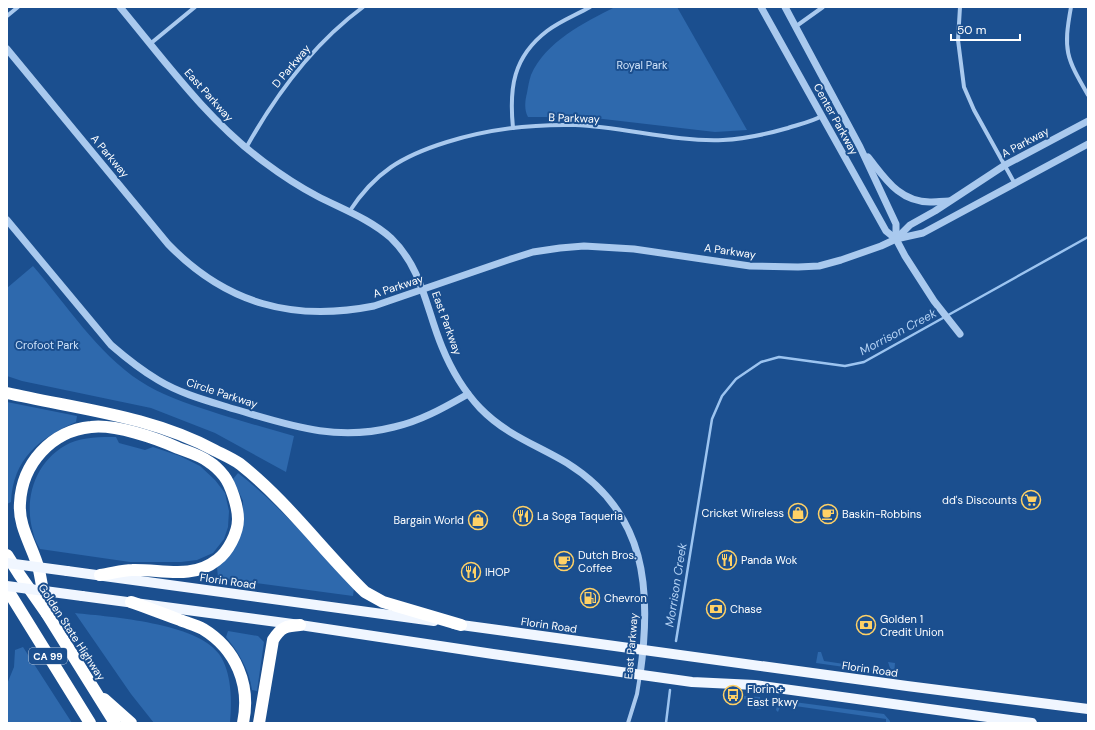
<svg xmlns="http://www.w3.org/2000/svg" width="1095" height="730" font-family="'DM Sans',sans-serif">
  <style>
    .green { fill: #2e69ad }
    .lines { fill: none; stroke-linecap: round; stroke-linejoin: round }
    .stream { stroke: #9cc4f0; stroke-width: 2.5 }
    .minor { stroke: #a9c9ee; stroke-width: 4 }
    .tertiary { stroke: #a9c9ee; stroke-width: 7 }
    .primary { stroke: #f0f6ff; stroke-width: 10 }
    .motorway { stroke: #fff; stroke-width: 12 }
    .primary-bridge { stroke: #f0f6ff; stroke-width: 10 }
    .labels { text-anchor: middle; dominant-baseline: central; stroke-width: 4; stroke-linejoin: round; paint-order: stroke }
    .shield { fill: #1b4f8f; stroke: #bbcadd; stroke-width: 1 }
    .shield-label { font-size: 10px; font-weight: bold; fill: #fff }
    .park-label { font-size: 11px; fill: #cfe3fa; stroke: #1b4f8f }
    .street-label { font-size: 11px; fill: #fff; stroke: #1b4f8f }
    .poi-label { font-size: 11px; fill: #fff; stroke: #1b4f8f; text-anchor: start }
    .water-label { font-size: 12px; font-style: italic; fill: #b5d3f5; stroke: #1b4f8f }
  </style>
  <rect width="100%" height="100%" fill="#1b4f8f"/>
  <g class="green">
    <path d="M615,7H677L747,130L715,132L586,117H528C524,110 525,100 527,93C528,87 529,81 531,75C546,41 584,23 615,7Z"/>
    <path d="M33,266C66,304 98,354 140,381C161,395 186,403 210,411C237,420 266,428 294,436L286,472L215,433L151,408L22,381L7,376V288Z"/>
    <path d="M7,402L77,416L76,422C39,438 13,459 11,502L7,504Z"/>
    <path d="M116,437L119,443L145,450L153,447L180,456L200,466L215,480L225,493L229,511L228,527L224,539L213,553L197,560L181,562H130L40,549C37,544 34,538 33,532C23,498 36,459 70,443C84,437 101,437 116,437Z"/>
    <path d="M238,473C281,506 316,549 354,588L353,596L218,578L217,567L243,517V501L233,479Z"/>
    <path d="M75,613C112,617 197,623 219,654C232,672 232,702 230,723H154L131,694Z"/>
    <path d="M228,631L258,636L264,642L257,691L252,690C249,669 239,653 226,637Z"/>
    <path d="M23,647L72,723H7V684L14,667L15,650Z"/>
    <path d="M818,652H821L824,661L891,671L888,662L895,663L894,674L816,663Z"/>
    <path d="M744,696L760,697L761,709L754,708V700L744,699Z"/>
    <path d="M779,700L884,714L890,721V723H886V719L781,704L778,712L776,710Z"/>
  </g>
  <g class="lines">
    <g class="stream">
      <path d="M676,641L712,419L722,396L736,379L761,362L779,357L845,366L864,362L1088,237"/>
      <path d="M666,723L670,690"/>
    </g>
    <g class="minor">
      <path d="M960,7L958,40L964,87L974,110L1015,184"/>
      <path d="M1071,7C1063,51 1066,57 1088,95"/>
      <path d="M7,16L18,7"/>
      <path d="M795,27L823,7"/>
      <path d="M150,44L195,7"/>
      <path d="M513,128C509,88 513,57 547,31C560,21 576,15 590,7"/>
      <path d="M246,148C276,94 313,44 363,7"/>
      <path d="M349,212C375,172 402,156 447,142C489,129 532,124 575,125C625,127 673,142 723,140C745,139 767,134 788,128C800,124 811,122 822,116"/>
      <path d="M628,723L637,694L640,675"/>
    </g>
    <g class="tertiary">
      <path d="M120,7C165,61 207,120 264,162C280,174 298,186 317,196C342,209 370,219 391,238C423,269 426,309 442,347C451,369 464,391 480,408C506,435 537,445 567,463C647,513 652,590 640,675"/>
      <path d="M761,7L886,231L896,239L905,256L934,301L960,334"/>
      <path d="M785,7L860,147L896,224V239"/>
      <path d="M7,49L168,244C226,304 293,322 374,306L508,260L533,252L560,248L584,246L634,249L750,266L798,267L819,266L841,260L881,246L896,239L923,233L1088,144"/>
      <path d="M868,157C885,178 899,202 930,202C936,202 943,201 949,201"/>
      <path d="M7,220L111,345C126,358 141,370 158,380C181,394 208,401 234,409C289,425 335,442 394,427C421,421 445,407 468,394"/>
      <path d="M896,239L910,225L935,211L1005,165L1088,121"/>
    </g>
    <g class="primary">
      <path d="M67,571L434,621"/>
      <path d="M82,596L300,625L493,654L692,682L755,685L1032,723"/>
      <path d="M454,624L907,686L1088,709"/>
    </g>
    <g class="motorway">
      <path d="M7,393C78,409 152,416 216,451C224,455 233,459 240,464C287,501 322,550 365,592L383,602L461,625"/>
      <path d="M7,555L19,574L47,614L115,723"/>
      <path d="M7,589L90,723"/>
      <path d="M131,602C148,608 164,614 180,620C187,623 196,625 203,629C236,649 251,685 243,723"/>
      <path d="M47,614C44,599 42,584 39,570C33,547 18,527 20,503C22,464 51,431 91,427C115,424 156,438 178,448C188,452 200,455 209,462C214,465 220,471 224,476C231,485 238,507 238,519C238,533 228,552 217,560C192,580 161,569 132,570C122,570 110,574 100,575"/>
      <path d="M104,699L131,723"/>
      <path d="M259,723L273,640C281,627 286,626 300,625"/>
    </g>
    <g class="primary-bridge">
      <path d="M7,563L67,571"/>
      <path d="M7,586L82,596"/>
    </g>
  </g>
  <defs>
    <g id="supermarket-ring" transform="scale(1)"><circle r="9.5" fill="#1b4f8f" stroke="#ffd166" stroke-width="1.5"/><path d="M-6-5.5h2.5l.6 2H6L4.5 2H-2.5L-4.4-4H-6ZM-1.5 3.2a1.3 1.3 0 1 0 .1 0ZM3 3.2a1.3 1.3 0 1 0 .1 0Z" fill="#ffd166"/></g>
    <g id="shop-ring" transform="scale(1)"><circle r="9.5" fill="#1b4f8f" stroke="#ffd166" stroke-width="1.5"/><path d="M-5-2.5h2.3a2.7 3.5 0 0 1 5.4 0H5L5.5 6h-11ZM-1.5-2.5h3a1.5 2.3 0 0 0-3 0Z" fill="#ffd166"/></g>
    <g id="cafe-ring" transform="scale(1)"><circle r="9.5" fill="#1b4f8f" stroke="#ffd166" stroke-width="1.5"/><path d="M-5.5-4.5H6V0H3Q3 3.5 0 3.5H-2.5Q-5.5 3.5-5.5 0ZM3-3.2v2h1.7v-2ZM-6 4.5H4V6H-6Z" fill="#ffd166"/></g>
    <g id="restaurant-ring" transform="scale(1)"><circle r="9.5" fill="#1b4f8f" stroke="#ffd166" stroke-width="1.5"/><path d="M-5-6h1v4h1v-4h1v4h1v-4h1v5L-1.5 .5V6h-2V.5L-5-1ZM5-6V6H3V1.5H1.5Q1.5-4 5-6Z" fill="#ffd166"/></g>
    <g id="fuel-ring" transform="scale(1)"><circle r="9.5" fill="#1b4f8f" stroke="#ffd166" stroke-width="1.5"/><path d="M-5.5-6h7V0h2V4h1.3V-2.5L3-4.5l.8-.8L6-3V5H2.5V1h-1V6h-7ZM-4.2-4.7v3.2H.2V-4.7Z" fill="#ffd166"/></g>
    <g id="bank-ring" transform="scale(1)"><circle r="9.5" fill="#1b4f8f" stroke="#ffd166" stroke-width="1.5"/><path d="M-6-4H6V4H-6ZM0-2.3a2.3 2.3 0 1 0 0 4.6a2.3 2.3 0 1 0 0-4.6Z" fill="#ffd166"/></g>
    <g id="bus-ring" transform="scale(1)"><circle r="9.5" fill="#1b4f8f" stroke="#ffd166" stroke-width="1.5"/><path d="M-5-6H5V4H4V6H2V4H-2V6H-4V4H-5ZM-3.5-4V0h7V-4ZM-3.5 1.2v1.5H-2V1.2ZM2 1.2v1.5H3.5V1.2Z" fill="#ffd166"/></g>
  </defs>
  <g fill-rule="evenodd">
    <use href="#supermarket-ring" x="1031" y="500"/>
    <use href="#shop-ring" x="798" y="513"/>
    <use href="#cafe-ring" x="828" y="514"/>
    <use href="#restaurant-ring" x="523" y="516"/>
    <use href="#shop-ring" x="478" y="520"/>
    <use href="#restaurant-ring" x="727" y="560"/>
    <use href="#cafe-ring" x="564" y="561"/>
    <use href="#restaurant-ring" x="471" y="572"/>
    <use href="#fuel-ring" x="590" y="598"/>
    <use href="#bank-ring" x="716" y="609"/>
    <use href="#bank-ring" x="866" y="625"/>
    <use href="#bus-ring" x="733" y="695"/>
  </g>
  <g class="labels">
    <rect class="shield" x="29" y="648" width="38" height="16" rx="3"/>
    <g class="shield-label">
      <text x="48" y="656">CA 99</text>
    </g>
    <g class="park-label">
      <text x="642" y="65">Royal Park</text>
      <text x="47" y="345">Crofoot Park</text>
    </g>
    <g class="street-label">
      <text transform="translate(291 66) rotate(-50)">D Parkway</text>
      <text transform="translate(209 95) rotate(48)">East Parkway</text>
      <text transform="translate(574 118) rotate(2)">B Parkway</text>
      <text transform="translate(836 119) rotate(61)">Center Parkway</text>
      <text transform="translate(1025 142) rotate(-28)">A Parkway</text>
      <text transform="translate(110 156) rotate(50)">A Parkway</text>
      <text transform="translate(730 251) rotate(8)">A Parkway</text>
      <text transform="translate(398 286) rotate(-18)">A Parkway</text>
      <text transform="translate(447 323) rotate(70)">East Parkway</text>
      <text transform="translate(222 393) rotate(18)">Circle Parkway</text>
      <text transform="translate(228 581) rotate(8)">Florin Road</text>
      <text transform="translate(549 625) rotate(8)">Florin Road</text>
      <text transform="translate(72 632) rotate(57)">Golden State Highway</text>
      <text transform="translate(631 646) rotate(-85)">East Parkway</text>
      <text transform="translate(870 669) rotate(8)">Florin Road</text>
    </g>
    <g class="poi-label">
      <text x="1017" y="500" text-anchor="end">dd's Discounts</text>
      <text x="784" y="513" text-anchor="end">Cricket Wireless</text>
      <text x="842" y="514">Baskin-Robbins</text>
      <text x="537" y="516">La Soga Taqueria</text>
      <text x="464" y="520" text-anchor="end">Bargain World</text>
      <text x="578" y="555">Dutch Bros.<tspan x="578" dy="13">Coffee</tspan></text>
      <text x="741" y="560">Panda Wok</text>
      <text x="485" y="572">IHOP</text>
      <text x="604" y="598">Chevron</text>
      <text x="730" y="609">Chase</text>
      <text x="880" y="619">Golden 1<tspan x="880" dy="13">Credit Union</tspan></text>
      <text x="747" y="689">Florin +<tspan x="747" dy="13">East Pkwy</tspan></text>
    </g>
    <g class="water-label">
      <text transform="translate(898 332) rotate(-28)">Morrison Creek</text>
      <text transform="translate(676 585) rotate(-81)">Morrison Creek</text>
    </g>
  </g>
  <rect width="1095" height="730" fill="none" stroke="#ffffff" stroke-width="16"/>
  <path d="M951 34v6h69v-6" fill="none" stroke="#ffffff" stroke-width="2"/>
  <text x="957" y="34" font-size="12" fill="#ffffff" stroke="#1b4f8f" stroke-width="3" paint-order="stroke">50 m</text>
</svg>
